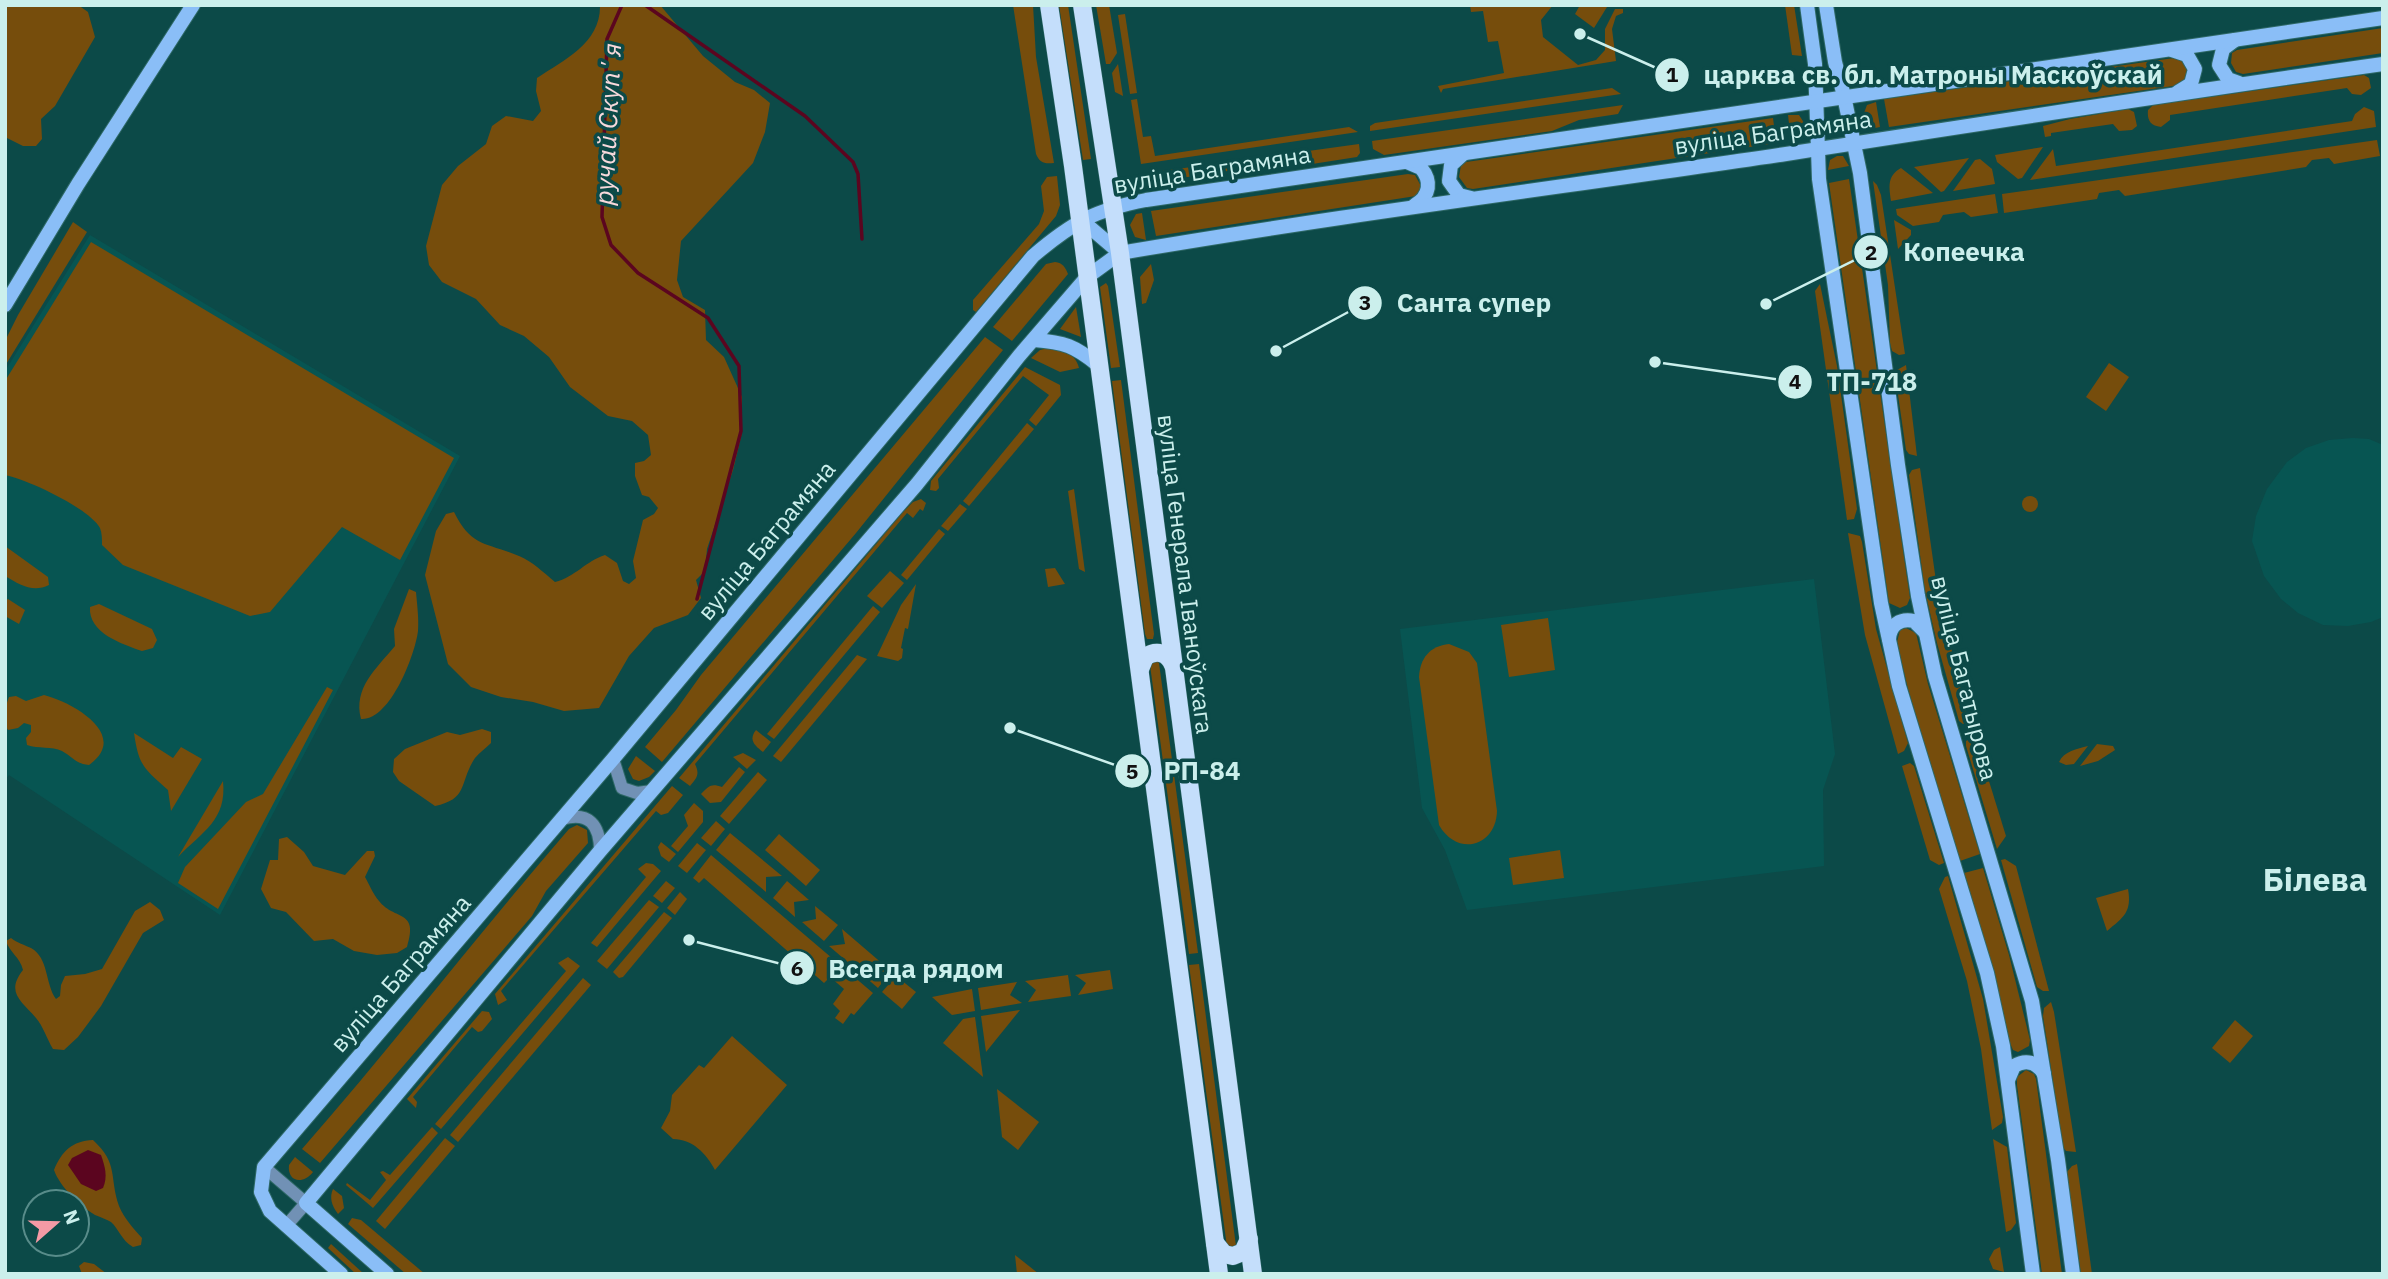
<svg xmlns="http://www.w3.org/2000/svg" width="2388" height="1279" font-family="'IBM Plex Sans',sans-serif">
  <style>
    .built { fill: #075552 }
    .green { fill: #764d0c }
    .water { fill: #5b051f }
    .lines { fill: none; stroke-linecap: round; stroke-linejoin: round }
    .stream { stroke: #5b051f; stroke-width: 3.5 }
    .street-casing { stroke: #2e6866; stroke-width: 14 }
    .secondary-casing { stroke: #2e6866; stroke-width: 16 }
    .primary-casing { stroke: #2e6866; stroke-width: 19 }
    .street { stroke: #7191b5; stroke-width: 12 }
    .secondary { stroke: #8abef7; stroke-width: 14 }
    .primary { stroke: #c4defb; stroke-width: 18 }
    .labels { text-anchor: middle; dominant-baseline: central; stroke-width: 7; stroke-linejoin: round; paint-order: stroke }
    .street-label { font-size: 24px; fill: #cbefec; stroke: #0c4a48 }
    .water-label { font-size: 26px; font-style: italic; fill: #f8d9dc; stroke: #0c4a48 }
    .district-label { font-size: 32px; font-weight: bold; fill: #cbefec; stroke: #0c4a48 }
    .leader { fill: none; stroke: #cbefec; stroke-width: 2.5 }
    .callout-dot { fill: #cbefec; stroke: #0c4a48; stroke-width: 2.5 }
    .mark-label { font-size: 21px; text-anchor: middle; font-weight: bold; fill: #111 }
    .callout-label { font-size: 26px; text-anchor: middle; font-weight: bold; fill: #cbefec; stroke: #0c4a48; stroke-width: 7; stroke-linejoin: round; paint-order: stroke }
  </style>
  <rect width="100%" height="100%" fill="#0c4a48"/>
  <g class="built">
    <path d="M90,235L460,456L220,915L9,775L5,780V371Z"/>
    <path d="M2353,438L2369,439L2383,445V617L2371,622L2348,626L2323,625L2298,613L2281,599L2264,576L2252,541L2256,516L2267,489L2287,462L2306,448L2329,440Z"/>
    <path d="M1814,579L1835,754L1823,790L1824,866L1467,910L1445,850L1422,808L1400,629Z"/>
  </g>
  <g class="green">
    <path d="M5,5H78L88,12L95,37L55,106L41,119L42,139L36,146H23L5,137Z"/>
    <path d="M600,5H660L703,56L735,82L754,90L770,103L765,132L753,163L681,241L677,280L683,297L705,310L706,340L724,357L742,397V433L733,470L707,549L705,571L696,580L701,598L688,615L654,628L629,656L599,708L564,711L533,702L501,697L471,687L448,664L425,575L436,531L446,514L454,512C472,548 486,542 519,556C532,561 544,573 555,582C575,577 586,561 605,555L617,563L623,581L629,584L636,578L633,561L643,520L654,514L658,508L649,497L642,495L635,476V463L644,461L651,455L648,435L632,421L608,416L570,387L549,357L524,336L500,325L476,299L442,282L429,265L426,246L442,185L458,166L486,144L492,126L506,116L533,121L541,111L536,91L537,78C564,60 601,43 600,5Z"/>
    <path d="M1013,5H1033L1036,57L1054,163C1044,164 1040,163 1036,154Z"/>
    <path d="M1059,5H1068L1091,159L1083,160Z"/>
    <path d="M1096,5H1109L1117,53L1110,64H1106Z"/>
    <path d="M1470,5H1553L1541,20L1543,37L1578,65L1596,60L1605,50V29L1615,9H1623V13L1616,16L1612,29L1616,61L1443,89L1441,93L1438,86L1504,73L1498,41L1488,42L1483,11L1471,12Z"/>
    <path d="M1580,5H1583L1607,7L1594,28L1575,14Z"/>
    <path d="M1785,5H1794L1802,56L1792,55Z"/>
    <path d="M1125,14L1137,93L1130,94L1118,15Z"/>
    <path d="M2383,28V53L2243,74L2236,72L2231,63L2232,53L2237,50Z"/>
    <path d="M2174,58H2182L2190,67L2185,82L2180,85L1889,127L1884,99Z"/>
    <path d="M1118,64L1123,96L1115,92L1112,73Z"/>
    <path d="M2364,75L2369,78L2371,88L2361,95L2352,94L2347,88L2170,115V120L2161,127C2150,126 2147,120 2148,110L2153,105Z"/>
    <path d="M1612,88L1621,94L1370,131V126L1375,123Z"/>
    <path d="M1137,99L1143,137L1151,136L1155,156L1349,127L1358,132L1141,164L1131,100Z"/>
    <path d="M1876,102L1880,127L1875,128L1867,124L1864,113L1867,105Z"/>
    <path d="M1623,105L1618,114L1579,120L1552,131L1384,155L1373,149L1372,141Z"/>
    <path d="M2364,107L2374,111L2376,127L2030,180L2053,149L2056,166L2352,121L2355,114Z"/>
    <path d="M2128,109L2134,112L2137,126L2132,130L2119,131L2113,124L2051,133V136L2045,137L2043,126L2070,119Z"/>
    <path d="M1788,115H1799L1806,126L1805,134L1802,138L1791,141Z"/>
    <path d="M1773,118L1776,143L1473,189L1467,188L1459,177L1461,165L1466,162Z"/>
    <path d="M2377,140L2380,156L2334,164L2329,158L2312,160L2306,167L2125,196L2119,190L2099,193L2097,199L2004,213L2002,194Z"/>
    <path d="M1359,144L1360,153L1357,157L1293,167H1254L1148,183L1147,178L1155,172Z"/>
    <path d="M2043,147L2022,178L2018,179L1997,162L1995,155Z"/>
    <path d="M1837,156H1843L1849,166L1828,170L1830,160Z"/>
    <path d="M1969,158L1944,191L1941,192L1914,167Z"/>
    <path d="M1980,159L1992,169L1995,184L1953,191L1975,160Z"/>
    <path d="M1901,168L1933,193L1891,201C1889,186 1887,176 1901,168Z"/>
    <path d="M1408,174L1415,175L1422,188L1416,196L1156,236L1151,211Z"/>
    <path d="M1057,176L1060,205L1056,216L976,312L973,310V300L1039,224L1044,211L1041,186L1047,177Z"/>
    <path d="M1849,179L1910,598L1907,605L1900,608L1889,603L1829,183Z"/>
    <path d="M1873,181L1877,185L1881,195L1905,354L1899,355L1892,351L1890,343L1888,285Z"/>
    <path d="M1995,194L1998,213L1971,217L1964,212L1943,215L1939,222L1913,226L1897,215L1896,209Z"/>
    <path d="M1142,213L1146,240L1135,237L1130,225L1136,214Z"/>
    <path d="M1894,220L1911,230V235L1898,249Z"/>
    <path d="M73,222L87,232L5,366V341L18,315Z"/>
    <path d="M91,242L454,458L400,560L342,527L270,612L250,616L123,565L102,545C102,539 102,533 100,528C90,509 27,479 5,475V381Z"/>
    <path d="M1055,262C1063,263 1065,267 1068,274L1012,341L993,327L1046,264Z"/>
    <path d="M1151,264L1154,280L1146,303L1142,304L1140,277Z"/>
    <path d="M1106,283L1108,286L1120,367L1111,368L1100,287Z"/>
    <path d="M1820,284L1837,366L1857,509L1854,519L1847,520L1815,291Z"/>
    <path d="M1076,307L1081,337L1060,329Z"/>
    <path d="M985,337L1003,350L856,533L662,762L645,747L676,710L701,675Z"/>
    <path d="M1048,348C1062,350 1075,352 1079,368L1060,372L1031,358L1040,350Z"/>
    <path d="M2109,363L2129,377L2106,411L2086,397Z"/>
    <path d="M1906,365L1917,456L1909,454L1906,450L1895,374L1897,370Z"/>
    <path d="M1025,367L1060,385L1061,395L1036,426L1029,420L1049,395L1023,376L938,479L939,488L936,491L930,490L931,481Z"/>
    <path d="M1121,380L1154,634L1153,639H1147L1145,634L1112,381Z"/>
    <path d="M1027,423L1034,429L969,506L963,501Z"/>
    <path d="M1920,468L1937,588L1969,723L1963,724L1959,721L1937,643L1925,591L1909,475L1912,470Z"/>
    <path d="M1074,489L1085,572L1079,569L1068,491Z"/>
    <circle cx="2030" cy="504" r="8"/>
    <path d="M921,499L926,503L923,511L920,509L913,518L907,513L695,764C700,774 697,778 690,786L679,778L904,511L913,502Z"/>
    <path d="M960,504L967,509L948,531L941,526Z"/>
    <path d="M939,529L945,534L907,580L901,575Z"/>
    <path d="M1848,533L1860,536L1862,542L1876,629L1908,743L1904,751L1898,754L1865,635Z"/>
    <path d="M5,546L48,577L49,585C33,593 20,585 5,576Z"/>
    <path d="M1055,568L1065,584L1048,587L1045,569Z"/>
    <path d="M890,571L904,583L882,608L867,596Z"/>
    <path d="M916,584L908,629L905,628L901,648L903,649L902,658L898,661L877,656L901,605Z"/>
    <path d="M409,589L416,592C417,604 419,618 418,631C415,655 390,721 361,719C353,688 376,669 395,646L394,629Z"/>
    <path d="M8,599L25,610L19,624L5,616V601Z"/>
    <path d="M99,604L152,629L157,640L153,648L142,651C122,644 88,633 90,607Z"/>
    <path d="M873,606L880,612L774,739L767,734Z"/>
    <path d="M1548,618L1555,670L1509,677L1501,625Z"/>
    <path d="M1906,628L1916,633L1928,684L1980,854L1960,861L1908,689L1897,642L1900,630Z"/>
    <path d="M1449,644L1469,652L1477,663L1497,811C1496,847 1457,857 1439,825L1419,677C1420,658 1430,646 1449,644Z"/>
    <path d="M857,655L867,659L781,762L773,756Z"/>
    <path d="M1155,659L1159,663L1198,953L1189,954L1150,665Z"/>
    <path d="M327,687L333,690L218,909L178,883L185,867L246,802L263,794Z"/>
    <path d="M44,695C72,702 131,735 89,765C76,764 73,757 62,751C52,746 38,749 27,745L26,738L31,732V725L24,723L18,728L8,730C2,721 5,707 9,697L16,696L26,701Z"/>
    <path d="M482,729L491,732V743C486,748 479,753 475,758C459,782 469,799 435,806L399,781L393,772L394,759L405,749L447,732L460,735Z"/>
    <path d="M756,730L771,742L763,752C755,746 748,740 756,730Z"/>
    <path d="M134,733L173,758L181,747L202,759L171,811L168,790C144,768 139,767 134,733Z"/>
    <path d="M1975,736L2006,836L1997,849L1966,746V741Z"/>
    <path d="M2097,744L2113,746L2115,750L2098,761L2080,766Z"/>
    <path d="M2088,746L2074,764L2066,765L2059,762C2064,751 2077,749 2088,746Z"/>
    <path d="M743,753L756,760L747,769L733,757Z"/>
    <path d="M636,756L655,771L649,777L639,781L633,779L628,769Z"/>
    <path d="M1910,763L1914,766L1944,863L1939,865L1930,860L1902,766Z"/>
    <path d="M739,767L745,772L721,802L710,803L701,794C709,786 711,783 722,787Z"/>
    <path d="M758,772L767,780L729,824L720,816Z"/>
    <path d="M223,781C227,820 203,831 178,857Z"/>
    <path d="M672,786L683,795L668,813L661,815L656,811L501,991L507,1000L498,1005L495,994Z"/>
    <path d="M694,803L703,811V822L678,852L671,846L688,826L684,815Z"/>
    <path d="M716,821L725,829L711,846L701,838Z"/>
    <path d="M577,825L587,830L588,843L546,891L532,916L320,1163L302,1149C394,1044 478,934 569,829Z"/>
    <path d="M730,833L782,876L766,877V892L716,850Z"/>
    <path d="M779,834L820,870L806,886L765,850Z"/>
    <path d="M287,837L304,852L313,866L345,875L367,851H374L375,856L365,877C369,884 373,894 379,901C395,921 419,909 407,947L397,953L377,955L354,951L333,939L314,941L286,912L271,908L261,889L270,860H278L279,839Z"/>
    <path d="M661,842L676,854L669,862L661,856L658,847Z"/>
    <path d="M697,843L706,850L687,873L678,866Z"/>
    <path d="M1560,850L1564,878L1513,885L1509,858Z"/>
    <path d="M711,855L873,993L854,1015L851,1013L843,1024L835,1018L840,1011L833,1004L844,989L830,977L824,983L704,878L699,883L693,878Z"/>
    <path d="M2005,859L2016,866L2049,991H2043L2037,987L2001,860Z"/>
    <path d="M646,863L653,864L661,871L597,947L591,943L646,877L638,869Z"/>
    <path d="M1983,868L2009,955L2030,1040L2029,1046L2018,1052L2013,1050L2010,1043L1964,873Z"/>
    <path d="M1948,876L1983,999L2003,1117L2002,1123L1992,1130L1981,1049L1967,981L1939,889L1945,877Z"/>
    <path d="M666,881L675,888L662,903L653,896Z"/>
    <path d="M787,881L809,900L794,902L795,917L773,898Z"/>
    <path d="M2128,889C2132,912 2124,917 2107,931L2096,898Z"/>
    <path d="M680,892L687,899L675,915L667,908Z"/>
    <path d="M649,900L659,907L607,969L597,961Z"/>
    <path d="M150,902L160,910L164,920L143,933L101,1006L78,1037L64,1050L53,1049C47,1039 43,1026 36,1018C22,1001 5,993 23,970C20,957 10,953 6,941L11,938C17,943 25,945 31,948C49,958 45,984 56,999L60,996L61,985L65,976L85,974L102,969L135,911Z"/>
    <path d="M815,906L838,925L824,941L802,922L816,919Z"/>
    <path d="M664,912L672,918L623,977L619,978L613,972Z"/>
    <path d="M842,929L891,971L878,988L829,946L845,944Z"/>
    <path d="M568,957L580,966L441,1129L435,1124L566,971L558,963Z"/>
    <path d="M1199,964L1236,1246L1233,1250L1227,1247L1189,965Z"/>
    <path d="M1110,970L1113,989L1078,995L1086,983L1075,975Z"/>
    <path d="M1068,975L1071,996L1028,1002L1036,990L1025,981Z"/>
    <path d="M896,976L916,992L902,1009L882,992Z"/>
    <path d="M583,978L591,985L458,1142L450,1135Z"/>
    <path d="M1017,982L1010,995L1022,1003L981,1010L978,988Z"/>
    <path d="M972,989L975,1011L952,1015L932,997Z"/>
    <path d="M2051,1002L2054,1012L2076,1152L2066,1151L2063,1147L2043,1016L2044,1008Z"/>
    <path d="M1020,1010L986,1052L981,1016Z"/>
    <path d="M482,1011L489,1012L492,1019L482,1031L478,1032L472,1027L413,1097L417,1102L416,1108L407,1099Z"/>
    <path d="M975,1017L983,1077L943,1043L963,1019Z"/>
    <path d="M2235,1020L2253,1036L2230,1063L2212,1048Z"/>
    <path d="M732,1036L787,1085L715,1170C706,1153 692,1139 673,1139L661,1128L670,1111L672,1095L699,1065L704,1068Z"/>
    <path d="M2026,1070L2034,1074L2036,1079L2062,1274H2042L2017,1085V1077Z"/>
    <path d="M997,1089L1039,1122L1018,1150L1002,1137Z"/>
    <path d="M432,1127L438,1133L373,1208L346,1185L347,1183L370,1200L386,1180L380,1172L383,1171L390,1175Z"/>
    <path d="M445,1138L455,1146L385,1229L376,1221Z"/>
    <path d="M1993,1139L2007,1147L2016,1223L2011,1230L2006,1232Z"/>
    <path d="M93,1140C119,1164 109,1177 119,1206C124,1218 133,1228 142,1238L141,1245L133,1247C121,1240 119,1229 111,1222C106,1219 100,1217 95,1215C79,1205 60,1187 54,1170C62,1151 72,1141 93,1140Z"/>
    <path d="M295,1157L313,1172C303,1185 287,1182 289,1165Z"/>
    <path d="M2077,1164L2092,1274H2081L2066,1173L2072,1166Z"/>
    <path d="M333,1189L342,1196L344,1208L338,1214C332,1206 329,1198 333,1189Z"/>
    <path d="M352,1218L361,1220L425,1274H406L348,1224Z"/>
    <path d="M331,1244L364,1274H356L328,1248Z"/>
    <path d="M2000,1247L2004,1272L1993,1269L1989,1259L1994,1250Z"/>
    <path d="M1015,1255L1039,1274H1017Z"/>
    <path d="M84,1262L94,1264L107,1274H82L79,1266Z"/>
  </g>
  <path class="water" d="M88,1150L101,1155C105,1167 108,1176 103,1188L96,1191L81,1184L68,1165L72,1158Z"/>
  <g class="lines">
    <g class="stream">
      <path d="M622,5L607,39L602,217L611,245L638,273L708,318L739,366L741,431L697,599"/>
      <path d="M645,5L805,116L853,162L858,174L862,239"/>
    </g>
    <g class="street-casing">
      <g id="street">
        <path d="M613,759L622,788L637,793L652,791"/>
        <path d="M562,819C589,811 600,825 600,851"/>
        <path d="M264,1167L306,1203L286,1226"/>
      </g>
    </g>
    <g class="secondary-casing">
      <g id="secondary">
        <path d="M1807,5L1815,64L1819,179L1881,603L1899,686L1987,973L2003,1046L2033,1274"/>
        <path d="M1826,5L1835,62L1844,96L1860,173L1898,465L1918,596L1935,676L2032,1001L2058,1160L2073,1274"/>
        <path d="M2235,40L2223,49L2219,65L2228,79L2239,83"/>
        <path d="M2172,50L2187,55L2195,69L2191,84L2178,92"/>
        <path d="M1463,154L1451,165L1449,181L1459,195L1471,198"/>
        <path d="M1407,162L1421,168C1432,181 1430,196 1415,205"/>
        <path d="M1080,219L1120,253"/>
        <path d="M5,305L78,184L193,5"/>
        <path d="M1034,340C1064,342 1075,346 1098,365"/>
        <path d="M1889,639C1890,625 1900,618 1914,621L1925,632"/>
        <path d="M2008,1080L2014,1066C2026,1059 2037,1062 2044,1074"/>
        <path d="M341,1274L270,1211L261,1192L264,1167L613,759L1033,256C1073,222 1095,210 1146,200L2383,18"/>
        <path d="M387,1274L306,1203L600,851L917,484L1019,356L1087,277L1120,253C1341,215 1564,187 1786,154C1985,123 2184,92 2383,64"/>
      </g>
    </g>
    <g class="primary-casing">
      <g id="primary">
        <path d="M1049,5L1073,166L1219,1274"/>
        <path d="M1082,5L1120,253L1253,1274"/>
        <path d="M1140,669L1145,657C1157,649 1168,653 1173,665"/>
        <path d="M1215,1243L1224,1254L1233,1256L1243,1252L1249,1239"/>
      </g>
    </g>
    <use href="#street" class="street"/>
    <use href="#secondary" class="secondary"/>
    <use href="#primary" class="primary"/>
  </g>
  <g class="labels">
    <g class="street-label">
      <text transform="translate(1773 132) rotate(-8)">вуліца Баграмяна</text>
      <text transform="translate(1212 169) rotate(-9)">вуліца Баграмяна</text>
      <text transform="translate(766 540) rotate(-50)">вуліца Баграмяна</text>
      <text transform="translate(1186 574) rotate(83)">вуліца Генерала Іваноўскага</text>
      <text transform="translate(1965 678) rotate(76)">вуліца Багатырова</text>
      <text transform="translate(400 973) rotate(-49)">вуліца Баграмяна</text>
    </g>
    <g class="water-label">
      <text transform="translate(607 124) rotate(-87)">ручай Скупʼя</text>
    </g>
    <g class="district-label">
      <text x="2315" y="879">Білева</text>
    </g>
  </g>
  <path class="leader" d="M1580 34L1672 75M1766 304L1871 252M1276 351L1365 303M1655 362L1795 382M1010 728L1132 771M689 940L797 968"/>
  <g class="callout-dot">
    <circle cx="1580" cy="34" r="7"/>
    <circle cx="1766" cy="304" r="7"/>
    <circle cx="1276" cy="351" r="7"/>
    <circle cx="1655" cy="362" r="7"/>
    <circle cx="1010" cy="728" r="7"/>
    <circle cx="689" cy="940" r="7"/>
    <circle cx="1672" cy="75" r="18"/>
    <circle cx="1871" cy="252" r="18"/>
    <circle cx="1365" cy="303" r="18"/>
    <circle cx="1795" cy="382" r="18"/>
    <circle cx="1132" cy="771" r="18"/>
    <circle cx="797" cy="968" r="18"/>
  </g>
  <g class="mark-label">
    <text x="1672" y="82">1</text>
    <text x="1871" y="260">2</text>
    <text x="1365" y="310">3</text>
    <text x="1795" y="389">4</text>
    <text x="1132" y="779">5</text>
    <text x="797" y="976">6</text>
  </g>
  <g class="callout-label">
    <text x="1933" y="84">царква св. бл. Матроны Маскоўскай</text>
    <text x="1964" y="261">Копеечка</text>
    <text x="1474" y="312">Санта супер</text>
    <text x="1872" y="391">ТП-718</text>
    <text x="1202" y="780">РП-84</text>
    <text x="916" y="978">Всегда рядом</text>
  </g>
  <rect width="2388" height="1279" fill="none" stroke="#cbefec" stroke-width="14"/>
  <g transform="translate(56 1223) rotate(70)"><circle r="33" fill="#0c4a48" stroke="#588c8a" stroke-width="2"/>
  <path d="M0-5L12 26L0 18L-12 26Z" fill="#f49aa5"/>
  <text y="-10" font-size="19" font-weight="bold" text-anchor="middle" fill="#cbefec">N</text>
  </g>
</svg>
